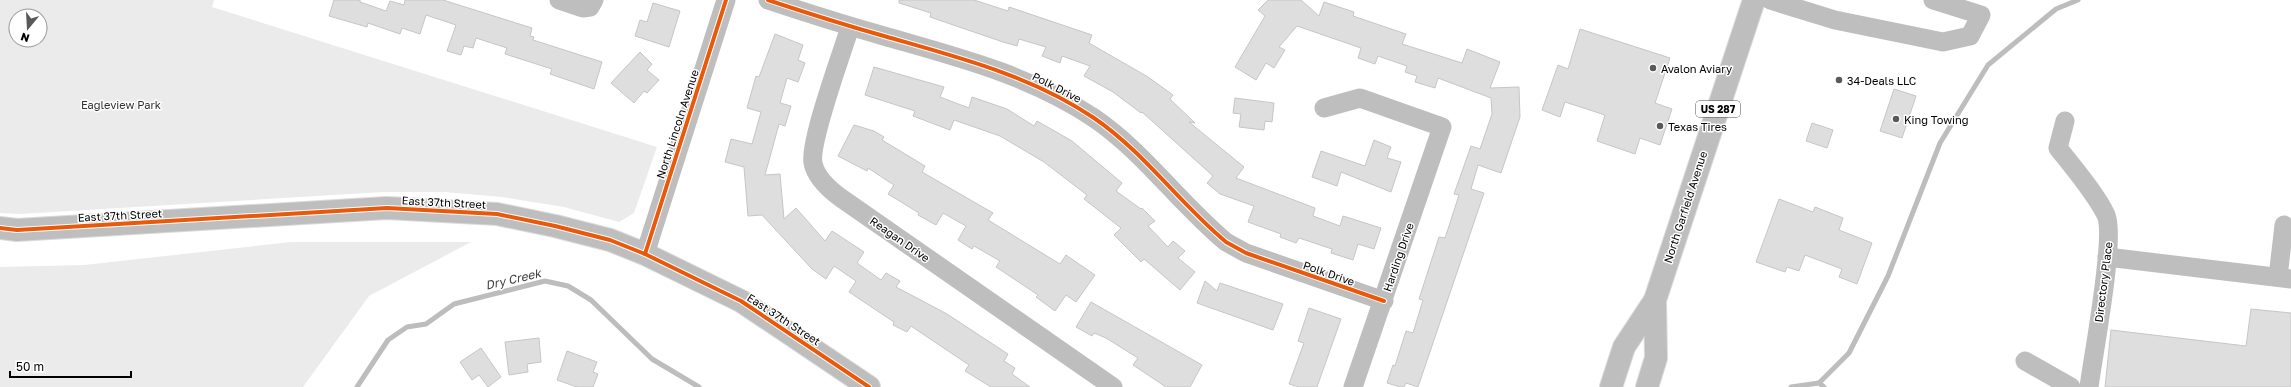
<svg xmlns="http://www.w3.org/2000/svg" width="2291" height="387" font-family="'Golos Text',sans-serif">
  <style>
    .green { fill: #ebebeb; fill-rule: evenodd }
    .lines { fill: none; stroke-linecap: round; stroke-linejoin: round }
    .stream { stroke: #bdbdbd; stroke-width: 5 }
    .building { fill: #dedede; stroke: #c6c6c6 }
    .major-casing { stroke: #dbdbdb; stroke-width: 24 }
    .highway-casing { stroke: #dbdbdb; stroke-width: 24 }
    .minor { stroke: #bebebe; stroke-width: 19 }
    .major { stroke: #bebebe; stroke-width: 22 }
    .highway { stroke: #bebebe; stroke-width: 22 }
    .cycleway-casing { stroke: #fff; stroke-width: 6 }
    .cycleway { stroke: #e8590c; stroke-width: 4 }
    .poi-dot { fill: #595959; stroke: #fff; stroke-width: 1.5 }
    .labels { text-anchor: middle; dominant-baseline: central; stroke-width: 3; stroke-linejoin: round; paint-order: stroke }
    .shield { fill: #fff; stroke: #4c4c4c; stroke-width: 1 }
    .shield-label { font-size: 10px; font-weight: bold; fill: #000 }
    .poi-label { font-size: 11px; fill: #000; stroke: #fff; text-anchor: start }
    .street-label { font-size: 11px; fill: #000; stroke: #fff }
    .park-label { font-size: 11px; fill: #313131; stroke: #fff }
    .water-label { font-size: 12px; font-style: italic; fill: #424242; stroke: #fff }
  </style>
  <rect width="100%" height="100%" fill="#fff"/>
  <g class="green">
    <path d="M0,0H214L212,7L657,147L634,213L619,222L564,207L502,197L444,192H383L20,214L0,213ZM16,16H40V40H16Z"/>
    <path d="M291,242H471L369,296L303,387H0V267L84,265Z"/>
  </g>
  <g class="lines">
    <g class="stream">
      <path d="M1819,383L1849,353L1888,276L1940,143L1988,65L2056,9L2078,0"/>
      <path d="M357,387L388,340L407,327L426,324L454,304L545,281L568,286L591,300L652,359L699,387"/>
      <path d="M1791,387L1819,383L1824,387"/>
    </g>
  </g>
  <g class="building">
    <path d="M334,0H360V2L386,11L390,1L404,5L405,0H443L532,28L530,36L534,37L533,40L602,62L594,89L550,74L552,69L505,54L507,48L476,38L473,48L464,46L461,55L447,51L456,25L426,15L420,34L402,28L400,34L368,23L367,27L329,16Z"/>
    <path d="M899,0H974L1008,11L1009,7L1092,35L1089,43L1148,77L1173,95L1170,99L1195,123L1189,122L1244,167L1236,178L1315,208L1313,216L1340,226L1343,216L1381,228L1374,249L1358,244L1353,260L1331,253L1332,249L1299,238L1296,243L1280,237L1281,234L1248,222L1254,206L1220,194L1207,183L1213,176L1142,112L1141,113L1113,92L1084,76L1090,66L1062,56L1060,63L1042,56L1046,47L1019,39L1017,46L1003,42L930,17L931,13L899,3Z"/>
    <path d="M1268,0H1301L1319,16L1324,2L1354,12L1353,16L1406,34L1402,44L1462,63L1467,49L1500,62L1490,88L1519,87L1520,117L1501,173L1478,165L1471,189L1484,193L1418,387L1406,383L1404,387H1400L1387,383L1393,365L1395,366L1406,331L1413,333L1423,300L1419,299L1439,237L1445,238L1449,226L1459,195L1454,194L1471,146L1480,149L1492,114L1491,98L1438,78L1435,88L1415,82L1417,76L1405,72L1407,66L1378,56L1375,64L1358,58L1361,48L1297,26L1279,47L1285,50L1274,68L1266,63L1256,80L1235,67L1265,16L1258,10Z"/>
    <path d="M653,3L680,11L669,47L635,36L640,20L647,22Z"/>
    <path d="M1580,29L1670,58L1655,103L1672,109L1660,145L1640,138L1635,154L1597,141L1605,115L1565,102L1560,117L1542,110L1558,65L1568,69Z"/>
    <path d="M775,34L803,45L798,60L805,63L798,82L787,78L780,103L791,106L785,126L779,124L765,175L780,174L784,219L796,208L825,241L832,231L864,252L857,263L881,280L886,273L900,281L896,287L947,314L1008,354L1004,361L1015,368L1012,374L1030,387H991L965,371L969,365L911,326L907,332L893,325L894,322L849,292L856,281L834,266L826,279L812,269L762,215L748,216L744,167L725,162L731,139L752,144L761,112L747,108L756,76L759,77Z"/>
    <path d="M640,52L652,64L647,70L659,80L647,93L644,91L634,103L611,83Z"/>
    <path d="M874,67L944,87L940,97L969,108L972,97L1007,109L1034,126L1037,121L1072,141L1122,183L1116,191L1141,209L1142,208L1155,221L1148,226L1168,247L1173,241L1185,251L1178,258L1195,272L1180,290L1144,259L1141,262L1114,235L1121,228L1084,199L1087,195L1044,162L1000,136L954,120L950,130L913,116L915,111L865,95Z"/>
    <path d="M1894,89L1916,96L1902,138L1880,131Z"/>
    <path d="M1235,98L1274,103L1272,122L1265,121L1264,130L1239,127L1241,114L1233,113Z"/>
    <path d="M1812,123L1833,130L1827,148L1806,141Z"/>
    <path d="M854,125L874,131L884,137L882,140L925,166L922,172L993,213L988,220L1060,264L1066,255L1095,275L1076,302L1066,295L1055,311L1036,297L1038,295L996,267L1000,261L974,246L972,249L958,240L966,226L943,213L936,225L918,215L919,213L888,194L894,185L868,168L867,171L838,156Z"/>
    <path d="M1374,140L1391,147L1387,158L1401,162L1391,192L1341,172L1337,186L1312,177L1321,151L1365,166Z"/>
    <path d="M1779,199L1813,212L1815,207L1843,218L1839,230L1872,243L1857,284L1839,277L1842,269L1805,255L1799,271L1787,267L1785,272L1756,262Z"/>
    <path d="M1205,281L1217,291L1220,283L1283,304L1273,330L1197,303Z"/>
    <path d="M1091,302L1202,365L1190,387H1166L1133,365L1138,358L1106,338L1094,333L1092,336L1076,327Z"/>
    <path d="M1309,308L1341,319L1317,387H1299L1289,384L1304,343L1298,341Z"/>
    <path d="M2251,309L2291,313V387H2105L2111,330L2246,346Z"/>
    <path d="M539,338L541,362L527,364L528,372L509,375L505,342Z"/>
    <path d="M481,348L501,377L488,387L479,375L472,380L460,362Z"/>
    <path d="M567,351L597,362L593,372L598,374L593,387H577L557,380Z"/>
  </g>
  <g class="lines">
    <g class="major-casing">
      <path id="major" d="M0,228L17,230L387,208L497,214L555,226L610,240L645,254L741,301L869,387"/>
    </g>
    <g class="highway-casing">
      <g id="highway">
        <path d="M1611,387L1624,347L1655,300L1754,0"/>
        <path d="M1647,387L1656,358L1655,300"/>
      </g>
    </g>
    <g class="minor">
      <path d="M559,0L583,8L590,7L594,0"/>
      <path d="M768,0C807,13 845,25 884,36C957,57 1030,75 1094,118C1144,152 1180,204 1226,242L1246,253L1384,301"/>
      <path d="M1770,0L1835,20L1943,42L1970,36L1981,15L1933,0"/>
      <path d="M850,27C842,53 809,142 813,163C816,178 830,190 841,198L1113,387"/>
      <path d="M1324,108L1360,98L1442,127L1353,387"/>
      <path d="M2065,121L2058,148C2073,167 2096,194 2106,215C2116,237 2093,356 2089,387"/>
      <path d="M645,254L726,0"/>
      <path d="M2107,257L2291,279"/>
      <path d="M2278,277L2284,225"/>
      <path d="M2025,361L2071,387"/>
    </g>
    <use href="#major" class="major"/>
    <use href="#highway" class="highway"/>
    <g class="cycleway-casing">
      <g id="cycleway">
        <path d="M768,0C807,13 845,25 884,36C957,57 1030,75 1094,118C1144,152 1180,204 1226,242L1246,253L1384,301"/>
        <path d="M0,228L17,230L387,208L497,214L555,226L610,240L645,254L741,301L869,387"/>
        <path d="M645,254L726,0"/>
      </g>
    </g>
    <use href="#cycleway" class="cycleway"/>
  </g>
  <g class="poi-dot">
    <circle cx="1653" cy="68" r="4"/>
    <circle cx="1839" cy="80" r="4"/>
    <circle cx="1896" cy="119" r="4"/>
    <circle cx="1660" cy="126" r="4"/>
  </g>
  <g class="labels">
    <rect class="shield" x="1696" y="101" width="44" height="16" rx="3"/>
    <g class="shield-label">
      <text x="1718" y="109">US 287</text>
    </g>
    <g class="poi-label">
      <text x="1661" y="68">Avalon Aviary</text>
      <text x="1847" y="80">34-Deals LLC</text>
      <text x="1904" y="119">King Towing</text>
      <text x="1668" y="126">Texas Tires</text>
    </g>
    <g class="street-label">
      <text transform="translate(1057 87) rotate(27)">Polk Drive</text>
      <text transform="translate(677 124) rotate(-72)">North Lincoln Avenue</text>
      <text transform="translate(444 202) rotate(3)">East 37th Street</text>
      <text transform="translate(1685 207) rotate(-72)">North Garfield Avenue</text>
      <text transform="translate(120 215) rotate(-3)">East 37th Street</text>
      <text transform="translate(900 239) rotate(35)">Reagan Drive</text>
      <text transform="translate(1398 257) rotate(-71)">Harding Drive</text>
      <text transform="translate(1329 273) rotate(19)">Polk Drive</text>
      <text transform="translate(2103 282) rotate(-83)">Directory Place</text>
      <text transform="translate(784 319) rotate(33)">East 37th Street</text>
    </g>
    <g class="park-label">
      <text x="121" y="104">Eagleview Park</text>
    </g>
    <g class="water-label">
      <text transform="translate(513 279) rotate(-13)">Dry Creek</text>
    </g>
  </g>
  <g transform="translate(28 28) rotate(198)"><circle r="19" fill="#ffffff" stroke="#999999"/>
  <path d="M0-3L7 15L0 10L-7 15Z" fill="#595959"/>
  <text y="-6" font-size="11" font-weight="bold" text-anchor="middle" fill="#000000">N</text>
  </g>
  <path d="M10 371v6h121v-6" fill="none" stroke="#000000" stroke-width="2"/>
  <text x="16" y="371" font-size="12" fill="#000000" stroke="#ffffff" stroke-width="3" paint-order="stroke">50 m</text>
</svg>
